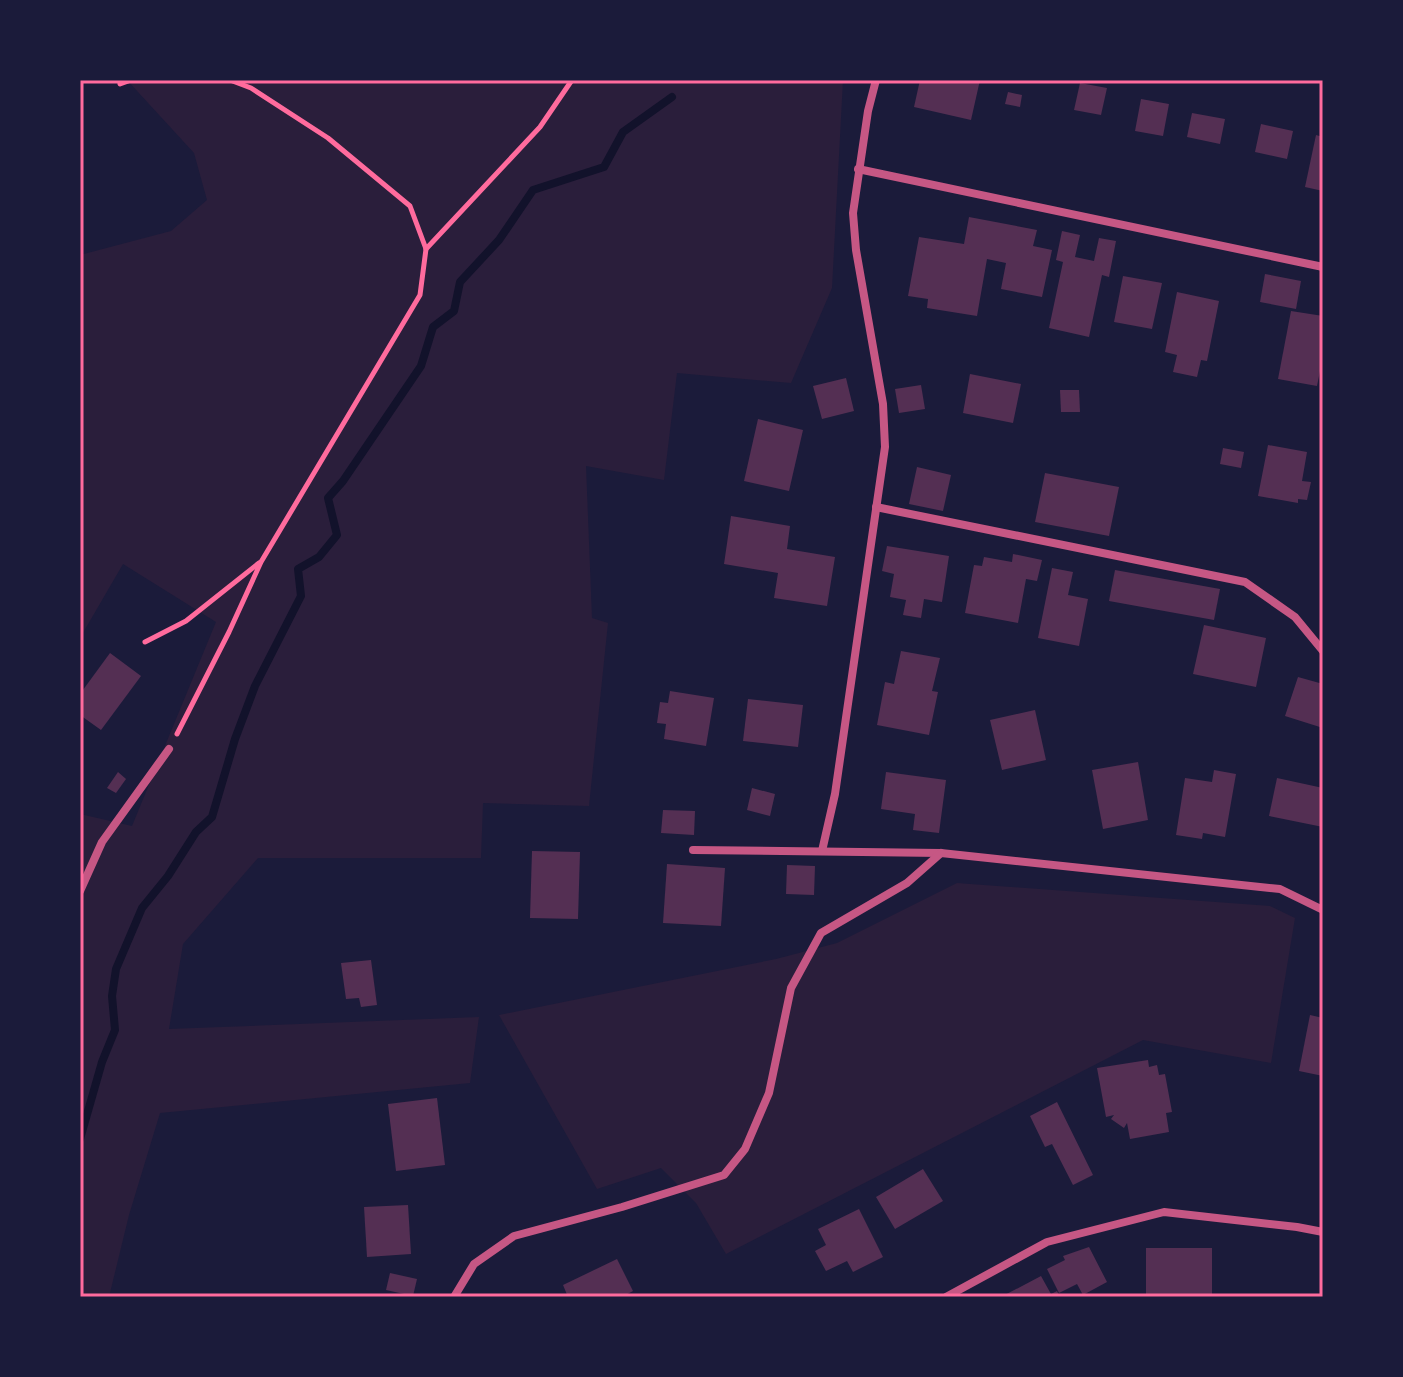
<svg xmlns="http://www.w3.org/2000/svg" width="1403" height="1377" font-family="'Titillium Web',sans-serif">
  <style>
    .green { fill: #2a1e3b }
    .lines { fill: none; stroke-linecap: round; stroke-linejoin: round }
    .stream { stroke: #12122b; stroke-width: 8 }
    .building { fill: #542f53 }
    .path { stroke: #ff6b9d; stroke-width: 5 }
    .minor { stroke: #c65784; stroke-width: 8 }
    .neatline { fill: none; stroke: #ff6b9d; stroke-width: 3 }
  </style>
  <rect width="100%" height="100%" fill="#1b1b3a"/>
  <g class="green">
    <path d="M127,80H843L832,288L791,383L677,373L664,480L586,466L592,618L608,623L589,806L483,803L481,858H258L183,944L169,1029L479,1017L470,1083L160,1113L129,1215L109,1297H80V814L132,826L216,622L123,564L80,638V255L171,231L207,200L194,153Z"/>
    <path d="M957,883L1270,906L1295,918L1271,1063L1143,1040L726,1254L696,1203L661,1168L597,1189L499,1015L776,959L837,943Z"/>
  </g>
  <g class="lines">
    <path class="stream" d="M80,1139L102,1062L115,1030L112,996L116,969L142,908L168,876L196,832L212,817L235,739L255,686L301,596L298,569L319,557L337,535L328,498L343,481L421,366L433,327L454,311L460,282L499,240L533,190L604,167L623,132L672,97"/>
  </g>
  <g class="building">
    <path d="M920,80H980L971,120L914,107Z"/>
    <path d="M1080,83L1107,88L1101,115L1074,110Z"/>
    <path d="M1008,92L1022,95L1020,107L1005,104Z"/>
    <path d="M1141,99L1169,104L1163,136L1135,131Z"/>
    <path d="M1192,113L1225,119L1220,144L1187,137Z"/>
    <path d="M1261,124L1293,131L1287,159L1255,152Z"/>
    <path d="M1316,135L1323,137V191L1305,187Z"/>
    <path d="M969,217L1037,230L1033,246L1052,250L1042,297L1001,289L1006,263L987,259L977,316L927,308L928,299L908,296L919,237L964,244Z"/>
    <path d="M1062,231L1080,235L1075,257L1094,261L1099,238L1116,241L1109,277L1102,275L1089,337L1049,328L1063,262L1056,260Z"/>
    <path d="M1265,274L1301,281L1296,309L1260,302Z"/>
    <path d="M1123,276L1162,283L1152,329L1114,322Z"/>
    <path d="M1177,292L1219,301L1207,361L1201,360L1197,377L1173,372L1177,355L1165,352Z"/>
    <path d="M1291,311L1323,316V356L1317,386L1278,379Z"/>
    <path d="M970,374L1021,384L1013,423L963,413Z"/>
    <path d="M846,378L854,411L822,419L813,386Z"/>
    <path d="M921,385L925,409L899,413L895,389Z"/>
    <path d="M1060,390H1079L1080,412H1061Z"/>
    <path d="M758,419L803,430L789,491L744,481Z"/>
    <path d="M1268,445L1307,452L1302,481L1311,482L1307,500L1298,499V503L1258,496Z"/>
    <path d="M1223,448L1244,452L1241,468L1220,464Z"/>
    <path d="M917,467L951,475L943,511L909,504Z"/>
    <path d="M1045,473L1119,487L1109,536L1035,522Z"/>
    <path d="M731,516L790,526L787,549L835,557L827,606L774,598L778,573L724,564Z"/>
    <path d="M887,546L949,556L942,602L924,599L921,618L903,615L906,600L890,597L894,574L882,571Z"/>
    <path d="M1013,554L1042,560L1037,581L1026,579L1018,623L965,613L974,565L982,566L984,557L1012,562Z"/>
    <path d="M1052,568L1073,572L1068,595L1088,599L1079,646L1038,638Z"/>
    <path d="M1115,570L1220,589L1214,620L1109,601Z"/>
    <path d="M1204,625L1266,638L1256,687L1193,674Z"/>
    <path d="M901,651L940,658L932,691L938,692L929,735L877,725L885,682L894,684Z"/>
    <path d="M110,653L141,676L101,730L80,715V694Z"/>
    <path d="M1298,677L1323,684V728L1285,716Z"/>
    <path d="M670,691L714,698L706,746L664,739L666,724L657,723L660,702L668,703Z"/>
    <path d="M748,699L803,705L798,747L743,741Z"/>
    <path d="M1035,710L1046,760L1002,770L990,720Z"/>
    <path d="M1138,762L1148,820L1103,829L1092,770Z"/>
    <path d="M1214,770L1236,774L1225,837L1203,833L1202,839L1176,835L1185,778L1212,782Z"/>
    <path d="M118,772L126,779L116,793L107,788Z"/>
    <path d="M886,772L946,780L939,833L913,830L915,814L881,809Z"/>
    <path d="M1277,778L1323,788V827L1269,816Z"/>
    <path d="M752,788L775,794L770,816L747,810Z"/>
    <path d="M663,810L695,811L694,835L661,833Z"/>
    <path d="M532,851L580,852L578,919L530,918Z"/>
    <path d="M667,864L725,868L721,926L663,923Z"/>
    <path d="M787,865L815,866L814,895L786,894Z"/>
    <path d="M371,960L377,1005L361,1007L359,998L346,999L341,963Z"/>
    <path d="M1310,1015L1323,1018V1076L1299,1071Z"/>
    <path d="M1148,1060L1149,1067L1157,1065L1159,1075L1165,1074L1172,1112L1166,1113L1169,1132L1130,1139L1127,1123L1124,1128L1111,1119L1114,1115L1106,1117L1097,1068Z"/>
    <path d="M437,1098L445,1165L396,1171L388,1104Z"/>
    <path d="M1057,1102L1093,1175L1073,1185L1052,1144L1045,1147L1030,1116Z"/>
    <path d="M923,1169L943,1201L895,1229L876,1197Z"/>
    <path d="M408,1205L411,1254L367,1257L364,1207Z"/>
    <path d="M859,1209L883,1257L853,1272L847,1261L826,1271L815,1251L826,1245L818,1229Z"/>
    <path d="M1089,1247L1107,1282L1083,1295L1077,1284L1059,1293L1047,1269L1065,1260L1063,1256Z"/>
    <rect x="1146" y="1248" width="66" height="49"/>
    <path d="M617,1259L633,1291L622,1297H568L563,1285Z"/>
    <path d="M390,1273L417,1279L413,1296L386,1290Z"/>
    <path d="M1041,1276L1051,1294L1057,1291L1060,1297H1001Z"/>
  </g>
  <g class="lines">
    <g class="path">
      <path d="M120,84L131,80"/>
      <path d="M426,249L540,127L572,80"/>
      <path d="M145,642L186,621L259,563"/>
      <path d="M177,734L229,632L261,562L420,295L426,249L410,206L328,138L251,88L230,80"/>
    </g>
    <g class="minor">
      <path d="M858,169L1323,267"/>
      <path d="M876,507L1245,582L1295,617L1323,651"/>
      <path d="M693,850L941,853L1280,889L1323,910"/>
      <path d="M822,851L835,794L885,447L883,404L856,250L853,213L868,111L876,80"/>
      <path d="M80,891L102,842L169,749"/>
      <path d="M454,1297L474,1264L514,1236L622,1207L724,1175L745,1149L769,1093L791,988L821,933L907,883L941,853"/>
      <path d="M946,1297L1047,1242L1164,1212L1297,1227L1323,1232"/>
    </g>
  </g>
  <rect width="1403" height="1377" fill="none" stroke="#1b1b3a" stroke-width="164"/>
  <rect x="82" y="82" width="1239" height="1213" class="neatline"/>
</svg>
